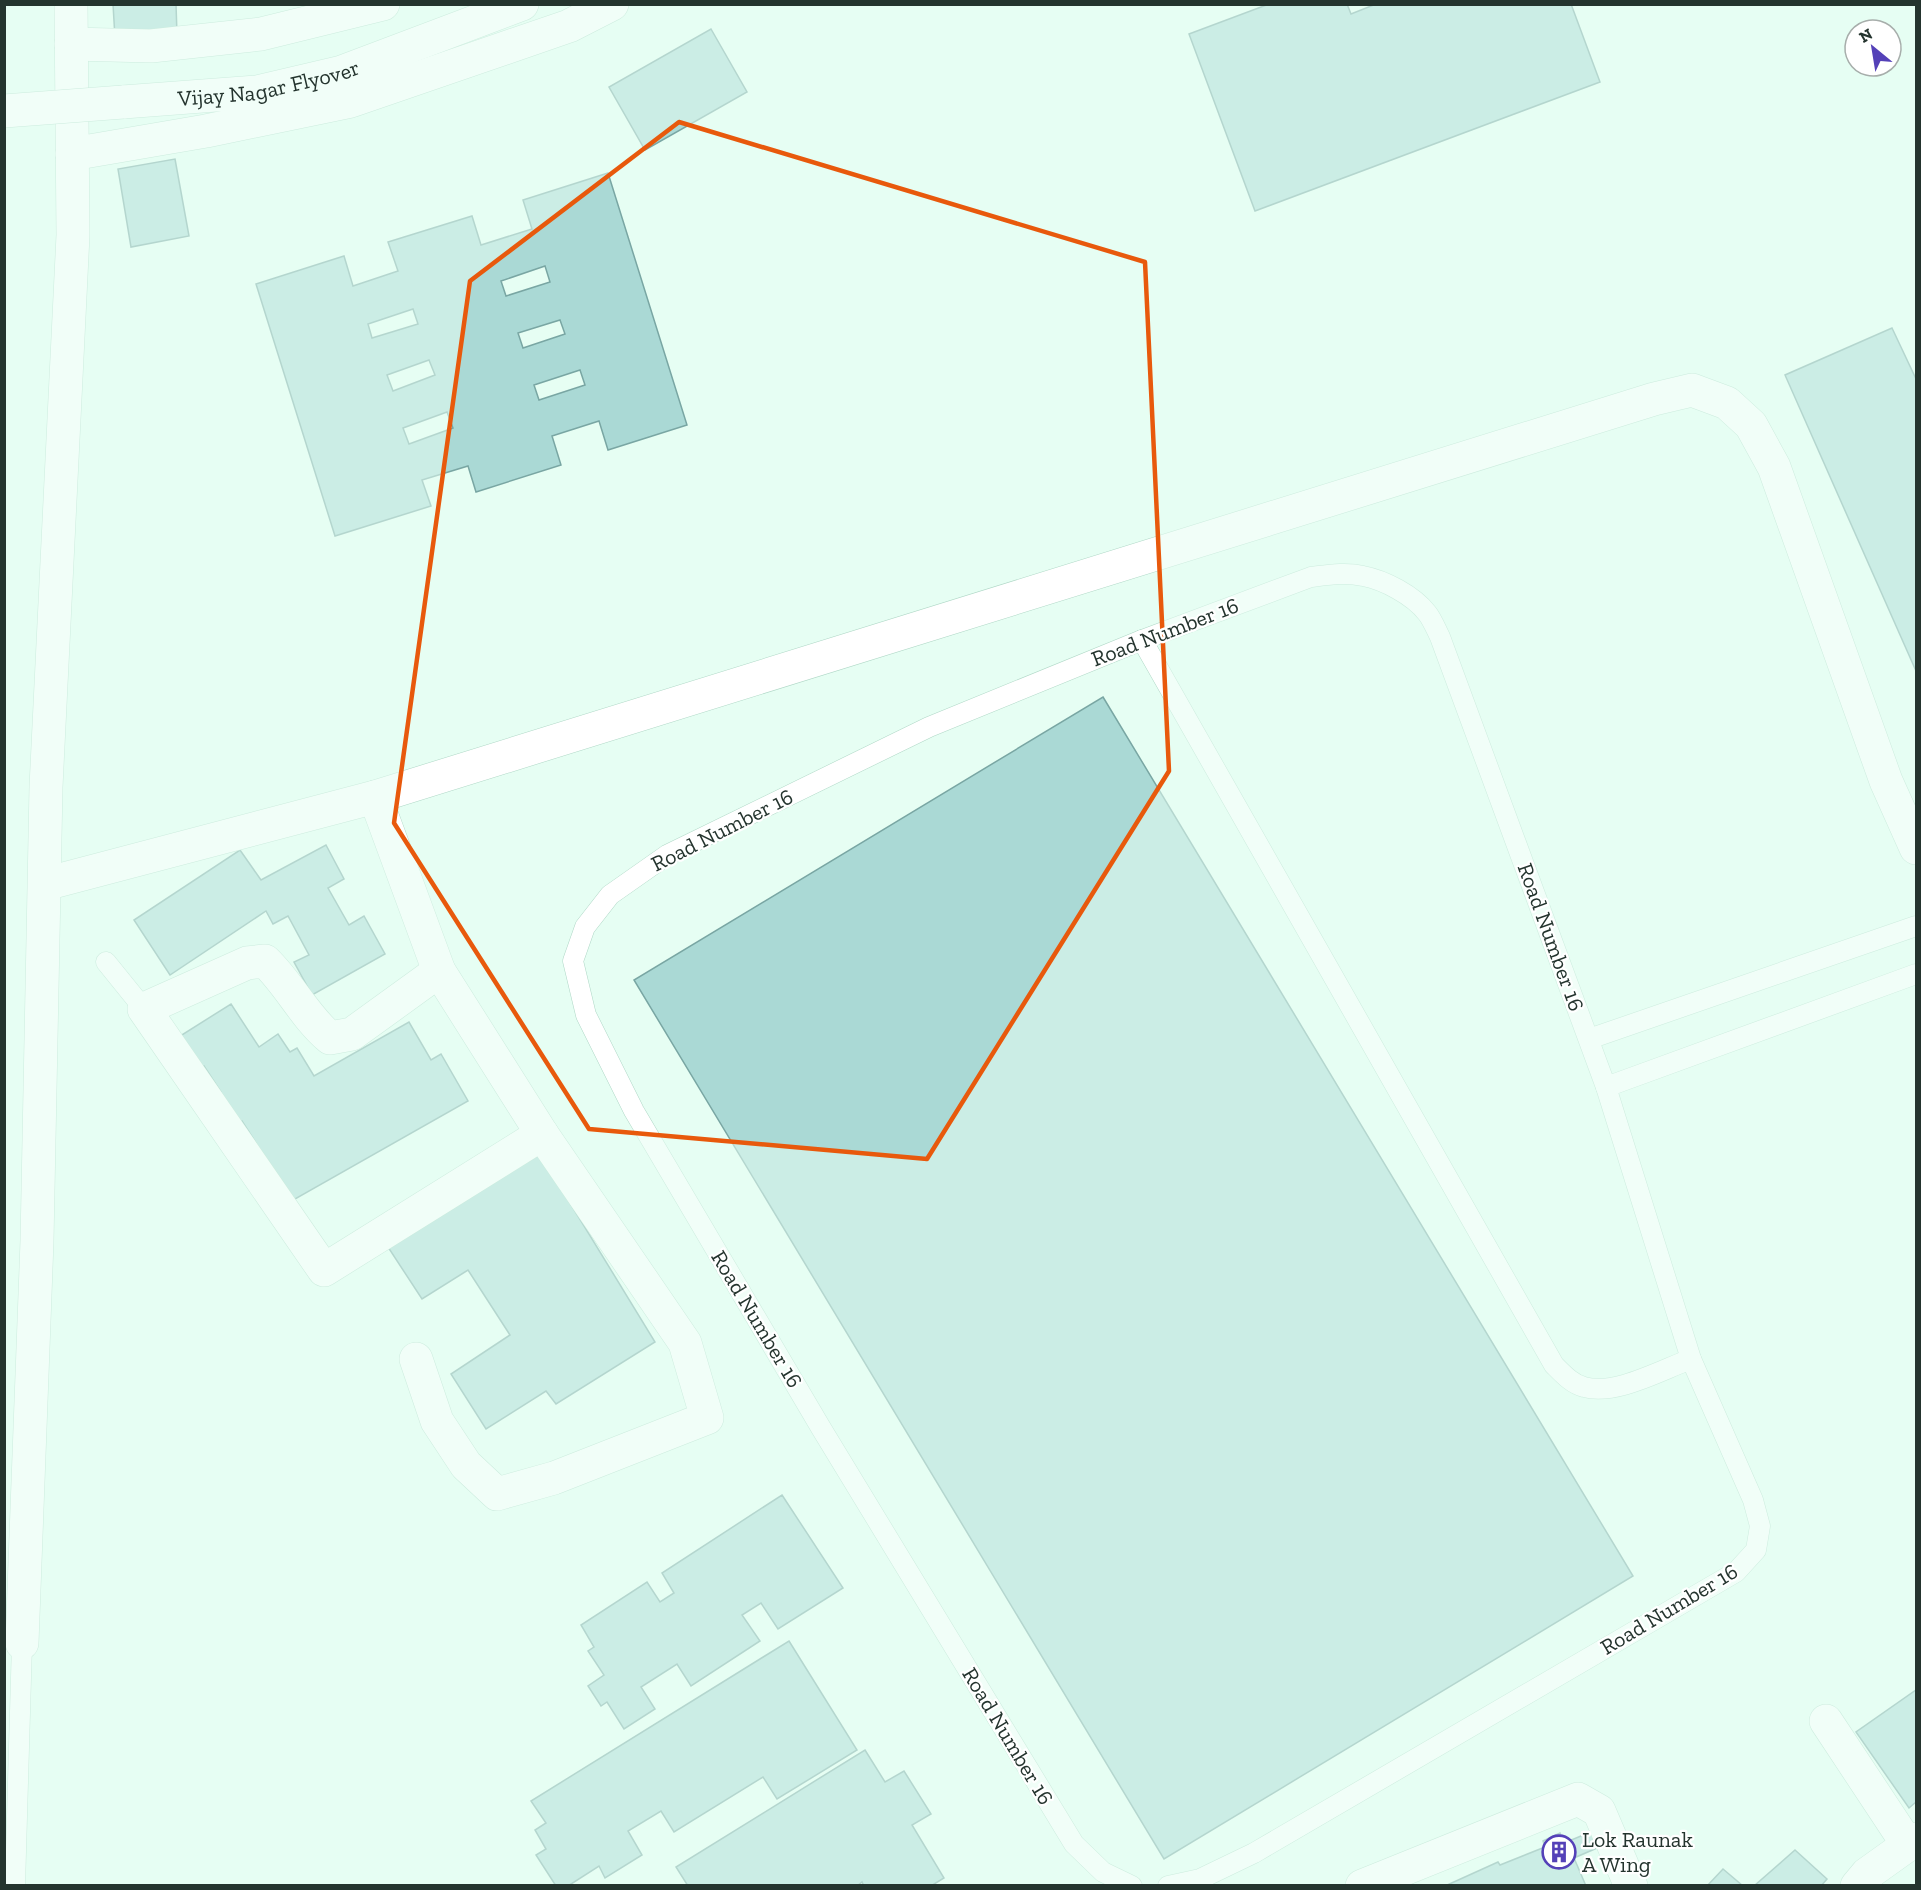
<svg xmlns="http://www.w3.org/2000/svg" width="1921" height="1890" font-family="'Zilla Slab',serif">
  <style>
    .building { fill: #aad9d5; stroke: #79a6a3; stroke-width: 1.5; fill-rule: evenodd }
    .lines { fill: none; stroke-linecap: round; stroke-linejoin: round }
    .service-casing { stroke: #b0d8c7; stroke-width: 21 }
    .minor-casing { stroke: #b0d8c7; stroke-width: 34 }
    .secondary-casing { stroke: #b0d8c7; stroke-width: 34 }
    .service { stroke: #fff; stroke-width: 20 }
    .minor { stroke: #fff; stroke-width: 33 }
    .secondary { stroke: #fff; stroke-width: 33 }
    .secondary-bridge-casing { stroke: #b0d8c7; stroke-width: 34; stroke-linecap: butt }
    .secondary-bridge { stroke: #fff; stroke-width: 33 }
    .marked { fill: none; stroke: #e8590c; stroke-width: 4.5; stroke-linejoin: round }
    .labels { text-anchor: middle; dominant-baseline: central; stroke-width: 4.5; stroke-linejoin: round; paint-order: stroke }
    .street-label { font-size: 22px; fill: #24342e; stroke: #fff }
    .poi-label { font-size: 22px; fill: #24342e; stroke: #fff; text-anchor: start }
  </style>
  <rect width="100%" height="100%" fill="#e6fef3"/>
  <g class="building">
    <path d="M113,4H176L177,35L115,38Z"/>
    <path d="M1269,4H1347L1351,14L1376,4H1571L1600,82L1255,211L1189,34Z"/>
    <path d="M711,29L747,92L645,150L609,87Z"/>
    <path d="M175,159L189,236L131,247L118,169Z"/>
    <path d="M608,173L687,425L608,450L599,421L552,436L561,465L476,492L468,466L422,480L431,506L335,536L256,284L344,256L353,286L398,271L388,242L472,216L481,245L532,229L523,200ZM545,266L550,282L506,296L501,281ZM413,309L418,324L372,338L368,324ZM560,320L565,334L523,348L518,333ZM429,360L435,375L393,391L387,375ZM580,370L585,385L539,400L534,385ZM447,412L453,428L409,444L403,428Z"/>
    <path d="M1892,328L1916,379V671L1785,375Z"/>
    <path d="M1103,697L1633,1576L1164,1859L634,980Z"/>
    <path d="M326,845L344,879L328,888L349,925L364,916L385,954L312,995L294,962L309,955L288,916L273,924L266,911L170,975L134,920L240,850L261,880Z"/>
    <path d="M231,1004L259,1047L278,1034L290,1052L297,1048L314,1076L409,1022L431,1060L441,1054L468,1101L281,1207L256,1143L242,1121L233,1127L221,1092L204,1066L197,1070L177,1038Z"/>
    <path d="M537,1149L655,1342L556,1404L546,1391L486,1429L451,1374L510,1335L468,1270L422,1299L386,1244Z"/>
    <path d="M782,1495L843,1588L778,1629L761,1603L742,1615L760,1641L691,1686L677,1664L641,1687L655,1709L624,1729L607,1702L601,1706L588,1686L604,1675L588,1651L594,1647L581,1625L647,1582L660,1602L674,1593L662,1573Z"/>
    <path d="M789,1641L857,1750L777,1799L763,1777L674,1832L661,1811L628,1831L642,1855L605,1878L599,1866L568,1886H556L536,1855L546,1849L535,1830L546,1823L531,1801Z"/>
    <path d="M1916,1690V1802L1909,1808L1856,1732Z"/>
    <path d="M865,1750L885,1782L904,1771L931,1814L912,1825L944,1878L931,1886H864L862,1882L857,1886H688L676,1867Z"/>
    <path d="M1598,1829L1604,1845L1574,1858L1586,1886H1445L1498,1862L1500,1865L1545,1847L1543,1841L1560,1833L1564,1843Z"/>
    <path d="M1795,1850L1827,1879L1821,1886H1754Z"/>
    <path d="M1723,1869L1743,1886H1707Z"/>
  </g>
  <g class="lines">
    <g class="service-casing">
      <g id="service">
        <path d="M1142,640L1554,1365C1563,1374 1572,1384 1584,1387C1615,1396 1661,1370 1691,1359"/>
        <path d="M106,962L144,1009"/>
        <path d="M1589,1039L1916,926"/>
        <path d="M1606,1087L1916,974"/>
        <path d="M15,1886L22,1643"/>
        <path d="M1132,1886L1103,1872L1074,1844L821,1428L634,1111L586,1015L573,961L585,927L610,895L667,855L929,727L1142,640L1311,577C1328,575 1346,572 1363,576C1384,580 1413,595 1427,613C1432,619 1436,629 1440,637L1606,1087L1691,1359L1753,1500L1760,1526L1756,1550L1736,1572L1254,1853L1200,1879L1168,1886"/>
      </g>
    </g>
    <g class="minor-casing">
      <g id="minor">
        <path d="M71,44L151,46L261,34L383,4"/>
        <path d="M72,154L206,131L351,101L569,26L612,4"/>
        <path d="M45,884L375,797"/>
        <path d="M439,971L352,1034L330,1038C304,1016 290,985 265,961L247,963L144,1009L324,1270L542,1134"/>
        <path d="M416,1359L437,1421L466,1465L497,1494L554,1478L707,1418L685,1343L542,1134L439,971L375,797L1654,399L1692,390L1727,403L1751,425L1774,467L1886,781L1916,848"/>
        <path d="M22,1643L37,1241L46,787L73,235L71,4"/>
        <path d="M1826,1721L1908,1845"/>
        <path d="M1362,1886L1578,1799L1599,1811L1631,1886"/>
        <path d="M1857,1886L1867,1874L1916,1839"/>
      </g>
    </g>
    <g class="secondary-casing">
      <g id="secondary">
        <path id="s1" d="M123,102L257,92L342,72L522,4"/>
      </g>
    </g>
    <use href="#service" class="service"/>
    <use href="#minor" class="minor"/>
    <use href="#secondary" class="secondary"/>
    <g class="secondary-bridge-casing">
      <path id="secondary-bridge" d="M4,111L123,102"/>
    </g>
    <use href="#secondary-bridge" class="secondary-bridge"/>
  </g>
  <path d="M0 0H1921V1890H0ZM679,122L1145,262L1169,771L927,1159L589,1129L394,823L470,281Z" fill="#e6fef3" fill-opacity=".55" fill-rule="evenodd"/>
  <path class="marked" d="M679,122L1145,262L1169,771L927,1159L589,1129L394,823L470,281Z"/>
  <defs>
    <g id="building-ring" transform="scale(1.725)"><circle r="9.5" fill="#fff" stroke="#5441b8" stroke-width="1.5"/><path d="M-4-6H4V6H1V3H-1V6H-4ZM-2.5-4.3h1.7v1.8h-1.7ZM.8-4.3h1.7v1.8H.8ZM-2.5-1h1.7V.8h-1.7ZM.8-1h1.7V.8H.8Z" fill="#5441b8"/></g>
  </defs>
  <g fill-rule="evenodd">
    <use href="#building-ring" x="1559" y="1852"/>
  </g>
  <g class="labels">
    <g class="street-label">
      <text stroke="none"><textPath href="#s1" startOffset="147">Vijay Nagar Flyover</textPath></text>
      <text transform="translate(1165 632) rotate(-21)">Road Number 16</text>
      <text transform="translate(722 830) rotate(-27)">Road Number 16</text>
      <text transform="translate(1551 937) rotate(70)">Road Number 16</text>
      <text transform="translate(757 1319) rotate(59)">Road Number 16</text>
      <text transform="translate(1669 1609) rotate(-31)">Road Number 16</text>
      <text transform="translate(1008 1736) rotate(59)">Road Number 16</text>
    </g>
    <g class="poi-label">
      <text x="1582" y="1839">Lok Raunak<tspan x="1582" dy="25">A Wing</tspan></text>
    </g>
  </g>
  <rect width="1921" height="1890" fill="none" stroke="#24342e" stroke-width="12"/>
  <g transform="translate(1873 48) rotate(330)"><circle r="28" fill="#ffffff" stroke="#a7aeab" stroke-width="1.5"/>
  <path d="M0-4.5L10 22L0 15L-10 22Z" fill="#5441b8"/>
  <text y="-9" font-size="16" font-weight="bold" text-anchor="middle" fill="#24342e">N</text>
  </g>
</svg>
